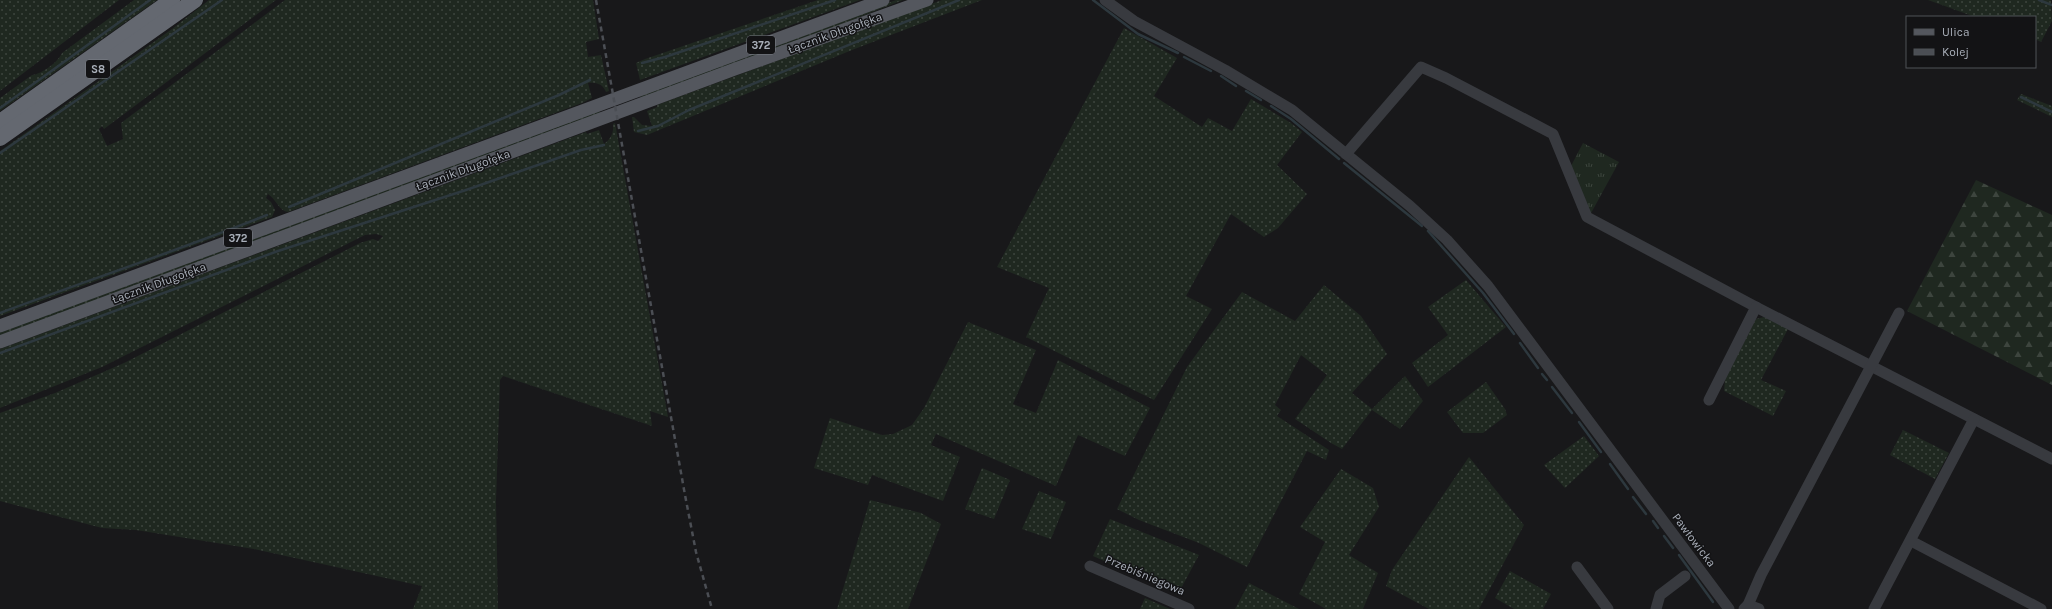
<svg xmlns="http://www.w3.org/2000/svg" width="2052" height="609" font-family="Karla,sans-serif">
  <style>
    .grass { fill: url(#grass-dots) }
    .forest { fill: url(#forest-firs) }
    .park { fill: url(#park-tufts) }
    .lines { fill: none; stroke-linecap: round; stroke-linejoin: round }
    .stream { stroke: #2d383e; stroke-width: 2.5 }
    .minor { stroke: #383a3f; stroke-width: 11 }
    .major { stroke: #54575e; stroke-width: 13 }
    .highway { stroke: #646870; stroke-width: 16 }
    .rail { stroke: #4b4e54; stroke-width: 2.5; stroke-dasharray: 5 4; stroke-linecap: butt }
    .labels { text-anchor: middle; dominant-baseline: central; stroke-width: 3; stroke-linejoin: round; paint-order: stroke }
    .shield { fill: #131315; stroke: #7d8188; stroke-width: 1 }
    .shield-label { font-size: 11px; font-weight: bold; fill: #aab0ba }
    .street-label { font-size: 12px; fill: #aab0ba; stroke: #131315 }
  </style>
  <defs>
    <pattern id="grass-dots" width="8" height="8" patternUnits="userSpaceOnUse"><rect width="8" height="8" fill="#1f2820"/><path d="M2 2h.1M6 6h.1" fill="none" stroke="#3d453e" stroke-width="1.8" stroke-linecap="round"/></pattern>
    <pattern id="forest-firs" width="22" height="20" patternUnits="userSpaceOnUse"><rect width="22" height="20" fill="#1f2820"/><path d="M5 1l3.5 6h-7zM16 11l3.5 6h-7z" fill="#3d453e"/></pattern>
    <pattern id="park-tufts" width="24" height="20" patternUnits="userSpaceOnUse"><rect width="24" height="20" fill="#1f2820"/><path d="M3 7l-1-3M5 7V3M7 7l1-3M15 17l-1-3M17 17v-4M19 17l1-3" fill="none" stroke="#3d453e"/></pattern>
  </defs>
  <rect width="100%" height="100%" fill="#18181a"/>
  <g class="grass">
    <path d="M0,0H119L0,91Z"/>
    <path d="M134,0H157L0,111V98L32,75C42,74 58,62 62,53Z"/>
    <path d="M209,0H276L104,129L102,126L99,129L107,146L123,139L121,123L285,0H593L599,39L586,42L588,57L601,55L609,91L606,92C603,84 596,82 588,83L592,98L582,103L288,212C279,211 276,199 268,194L266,198L271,202L275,210L272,217L0,316V151L172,29Z"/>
    <path d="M818,0H860L640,80L636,63L645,59Z"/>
    <path d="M896,0H903L832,28L641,99L640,95Z"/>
    <path d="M942,0H982L852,50L647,135L634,132L632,117H634L642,125L652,126L647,111L657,107V105Z"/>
    <path d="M1928,0H2051L2052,21L2041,42L2035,39V17H1975Z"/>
    <path d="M1124,28L1177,58L1154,96L1202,127L1208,118L1232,131L1251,99L1291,123L1302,132L1277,165L1307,194L1278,228L1264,237L1231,214L1186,296L1212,309L1154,400L1026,337L1049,288L997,267Z"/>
    <path d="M2021,94L2052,106V117L2017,100Z"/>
    <path d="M599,110L600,115L0,337V331Z"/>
    <path d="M615,123L668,417L650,411L652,426L503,376L500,380L496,501L498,609H413L422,586L254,549L136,530L102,528L0,501V413L55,393L124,363L360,243L373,239L378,241L383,236L376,234L365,235L102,367L0,408V349L586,132L587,134L599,130L604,144C611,139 614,132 613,124Z"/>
    <path d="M1466,280L1506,327L1428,387L1412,363L1448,335L1428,307Z"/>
    <path d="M1324,285L1361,316L1387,354L1352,393L1372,409L1405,376L1423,401L1400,429L1372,410L1342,449L1331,443L1295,419L1327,375L1301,355L1275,405L1281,410L1277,416L1329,450L1326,460L1307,451L1247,567L1199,543L1139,520L1117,509L1187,367L1242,292L1295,321Z"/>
    <path d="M1764,317L1788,329L1761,380L1786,391L1773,416L1724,391L1725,379L1756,319Z"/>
    <path d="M968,322L1036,350L1013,404L1036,413L1058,360L1150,408L1125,456L1078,435L1056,486L936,434L931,445L960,457L943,501L872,475L868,485L814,468L830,418L882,435L893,434L912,425L924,408Z"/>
    <path d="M1486,382L1505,409L1507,415L1483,433H1463L1447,412Z"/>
    <path d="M1903,430L1949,453L1935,479L1890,455Z"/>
    <path d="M1584,436L1599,456L1565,488L1544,465Z"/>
    <path d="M1469,457L1524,525L1479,609H1429L1386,586L1392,570Z"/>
    <path d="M982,468L1010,480L994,519L965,509Z"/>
    <path d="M1341,469L1373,488L1379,507L1349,555L1378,573L1363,609H1326L1299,594L1325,542L1300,527Z"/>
    <path d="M1039,491L1066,502L1051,539L1022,529Z"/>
    <path d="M870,500L921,513L941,524L908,609H837Z"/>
    <path d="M1110,519L1199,555L1178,594L1093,556Z"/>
    <path d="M1510,571L1551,594L1543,609H1514L1495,598Z"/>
    <path d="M1249,583L1299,609H1235Z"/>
    <path d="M1145,598L1170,609H1140Z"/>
  </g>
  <path class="forest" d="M1976,180L2052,215V385L1907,311Z"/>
  <path class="park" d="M1583,143L1619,162L1590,215L1571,166Z"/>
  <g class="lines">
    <g class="stream">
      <path d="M1093,0L1138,34L1178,53"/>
      <path d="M2039,0L2052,5"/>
      <path d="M1184,57L1211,71"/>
      <path d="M642,63L665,57L835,0"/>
      <path d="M1221,76L1236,86"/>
      <path d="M1246,91L1261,100"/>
      <path d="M2021,97L2052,112"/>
      <path d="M1271,106L1291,119L1339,159"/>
      <path d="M0,108L150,0"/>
      <path d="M638,131L658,126L689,110L959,0"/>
      <path d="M0,153L222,0"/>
      <path d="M1344,163L1422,226"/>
      <path d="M289,207L559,95L590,80"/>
      <path d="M1428,231L1483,293L1514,334"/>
      <path d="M0,313C89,280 179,250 267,215"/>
      <path d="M1520,343L1538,368"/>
      <path d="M0,353L278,251L466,190L581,150L604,145"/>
      <path d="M1542,374L1547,380"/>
      <path d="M1552,387L1572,413"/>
      <path d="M1579,422L1601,452"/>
      <path d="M1610,464L1628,489"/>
      <path d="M1633,497L1646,514"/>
      <path d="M1653,521L1658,528"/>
      <path d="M1664,536L1673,548"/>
      <path d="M1679,555L1713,602"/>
    </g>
    <g class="minor">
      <path d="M1105,0L1134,21L1225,70L1292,110L1410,206L1447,240L1488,286L1729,609"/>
      <path d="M1346,154L1421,67L1446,78L1553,134L1587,217L1756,307L2052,459"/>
      <path d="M1709,400L1756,307"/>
      <path d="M1911,541L2041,609"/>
      <path d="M1090,566L1189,609"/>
      <path d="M1577,567L1608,609"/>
      <path d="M1748,605L1759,609"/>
      <path d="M1656,609L1660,595L1685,576"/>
      <path d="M1744,609L1748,605L1761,575L1899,313"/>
      <path d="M1874,609L1974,419"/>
    </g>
    <g class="major">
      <path d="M0,326L883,0"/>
      <path d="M0,342L735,69L927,0"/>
    </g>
    <g class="highway">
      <path d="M0,122L172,0"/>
      <path d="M0,138L195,0"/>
    </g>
    <path class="rail" d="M596,0L685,495L696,552L712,609"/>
  </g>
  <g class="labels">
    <g class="shield">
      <rect x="747" y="36" width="28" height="18" rx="3"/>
      <rect x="86" y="60" width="24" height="18" rx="3"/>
      <rect x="224" y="229" width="28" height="18" rx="3"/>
    </g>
    <g class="shield-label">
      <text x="761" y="45">372</text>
      <text x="98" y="69">S8</text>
      <text x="238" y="238">372</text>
    </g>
    <g class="street-label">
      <text transform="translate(835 33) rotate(-20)">Łącznik Długołęka</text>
      <text transform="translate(463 170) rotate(-20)">Łącznik Długołęka</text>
      <text transform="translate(159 283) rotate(-20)">Łącznik Długołęka</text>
      <text transform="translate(1694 540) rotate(53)">Pawłowicka</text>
      <text transform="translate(1145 575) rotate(23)">Przebiśniegowa</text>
    </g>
  </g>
  <rect x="1906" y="16" width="130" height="52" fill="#131315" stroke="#4f5257"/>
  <rect x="1914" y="29" width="20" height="6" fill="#54575e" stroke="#4f5257"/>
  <text x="1942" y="36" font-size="12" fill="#aab0ba">Ulica</text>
  <rect x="1914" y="49" width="20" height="6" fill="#4b4e54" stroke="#4f5257"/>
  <text x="1942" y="56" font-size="12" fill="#aab0ba">Kolej</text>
</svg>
